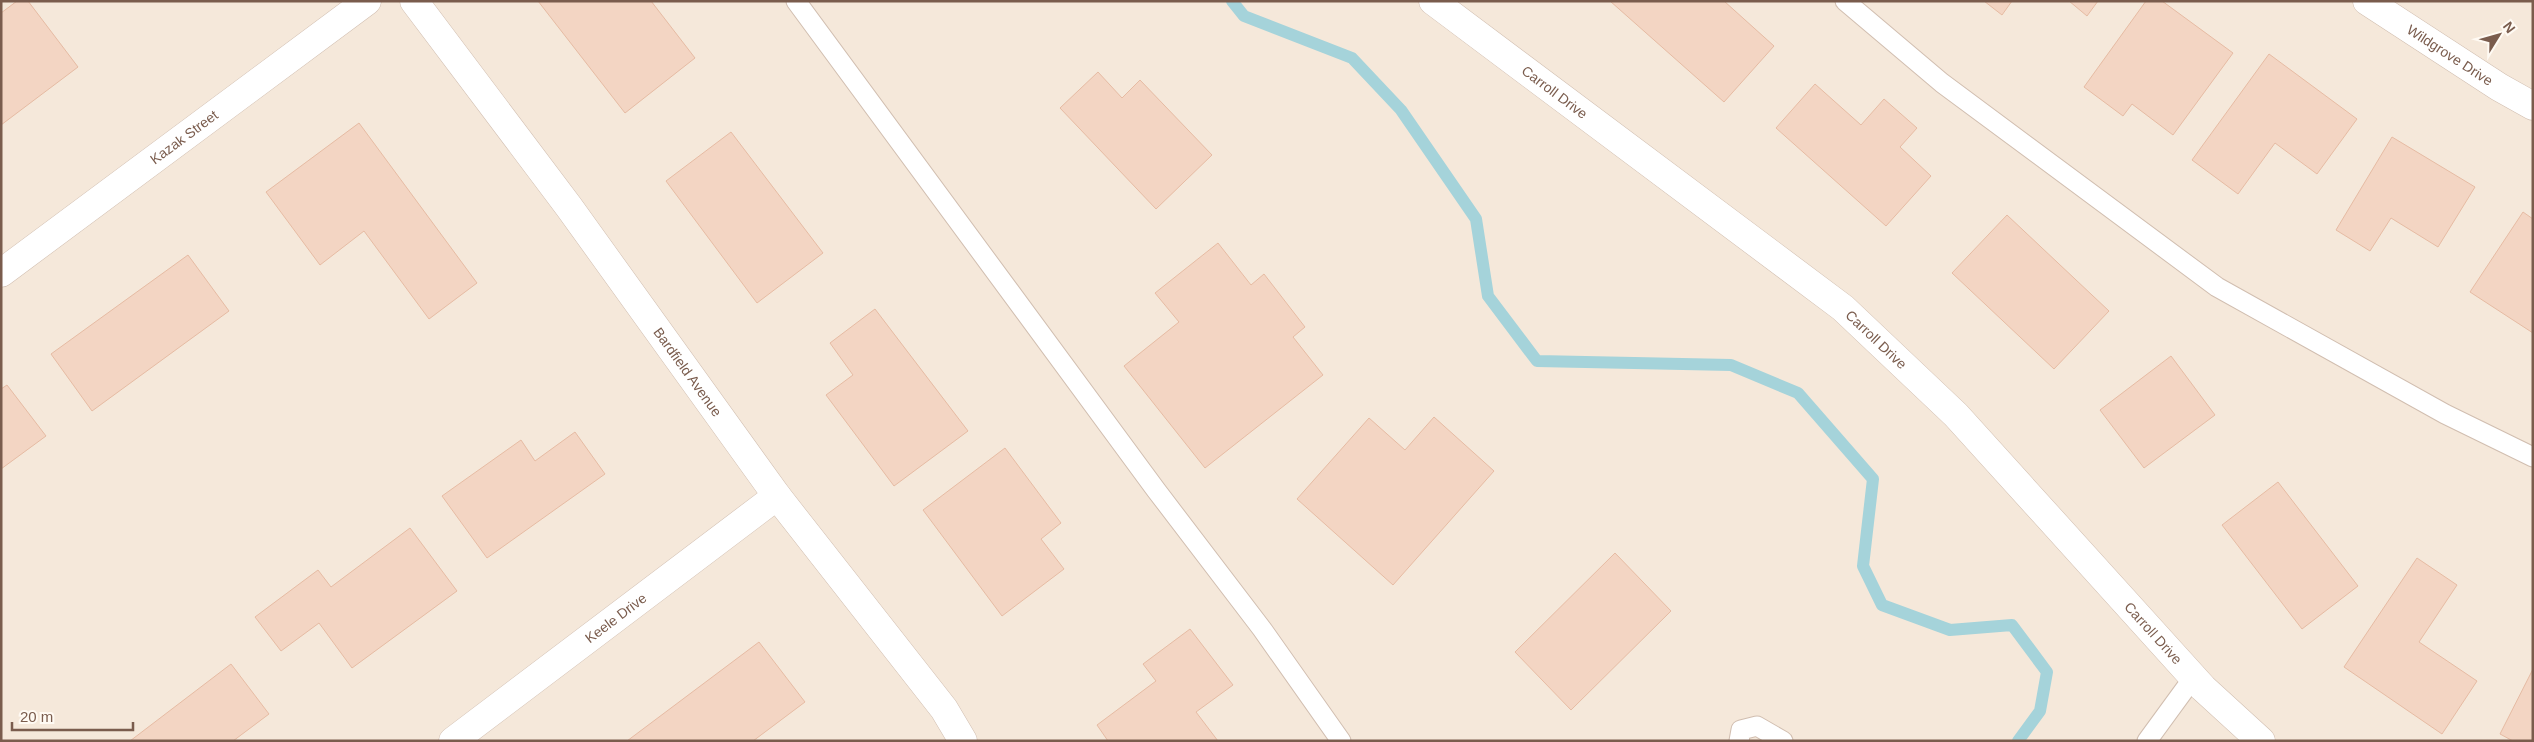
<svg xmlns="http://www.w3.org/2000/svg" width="2534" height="742" font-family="Helvetica,sans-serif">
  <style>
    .residential { fill: #f5e8da }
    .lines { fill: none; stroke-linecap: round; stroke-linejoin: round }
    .stream { stroke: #a5d3da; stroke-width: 12 }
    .building { fill: #f3d5c3; stroke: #e6bba3 }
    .service-casing { stroke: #d1beb0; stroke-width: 21 }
    .minor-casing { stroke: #d1beb0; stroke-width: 29 }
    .tertiary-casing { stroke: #d1beb0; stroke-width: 29 }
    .service { stroke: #fff; stroke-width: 19 }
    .minor { stroke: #fff; stroke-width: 28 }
    .tertiary { stroke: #fff; stroke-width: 28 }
    .labels { text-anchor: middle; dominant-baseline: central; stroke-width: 4.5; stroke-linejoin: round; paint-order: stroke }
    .street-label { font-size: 14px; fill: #7a5c4d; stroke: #fffaf3 }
  </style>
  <rect width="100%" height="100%" fill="#fdf6ec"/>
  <rect class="residential" x="1" y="1" width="2532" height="740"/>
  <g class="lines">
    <path class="stream" d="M1232,1L1244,16L1352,58L1401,110L1476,219L1488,296L1537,361L1731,365L1798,393L1873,479L1863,566L1882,605L1950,630L2012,625L2047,672L2040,711L2018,741"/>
  </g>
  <g class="building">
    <path d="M17,1H28L78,67L1,125V13Z"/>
    <path d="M538,1H651L695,58L625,113Z"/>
    <path d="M1610,1H1724L1774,46L1724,102Z"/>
    <path d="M1984,1H2012L2002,15Z"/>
    <path d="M2069,1H2098L2087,16Z"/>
    <path d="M2146,1H2162L2233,53L2173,135L2132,104L2123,116L2084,87Z"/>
    <path d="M2269,54L2357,119L2317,174L2275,143L2238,194L2192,160Z"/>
    <path d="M1098,72L1122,98L1140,80L1212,155L1156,209L1060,108Z"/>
    <path d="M1815,84L1861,125L1884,99L1917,128L1900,147L1931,176L1886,226L1776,128Z"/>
    <path d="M359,123L477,283L429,319L364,231L320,265L266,192Z"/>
    <path d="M731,132L823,253L757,303L666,181Z"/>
    <path d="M2392,137L2475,187L2438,247L2391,218L2370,251L2336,230Z"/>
    <path d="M2523,212L2533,219V333L2470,292Z"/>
    <path d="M2007,215L2109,311L2054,369L1952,273Z"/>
    <path d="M1218,243L1251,285L1264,274L1305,327L1293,337L1323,375L1205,468L1124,366L1179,322L1155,293Z"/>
    <path d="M188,255L229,311L92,411L51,354Z"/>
    <path d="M875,309L968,431L894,486L826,395L853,375L830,343Z"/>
    <path d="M2171,356L2215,415L2144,468L2100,410Z"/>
    <path d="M7,385L46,436L1,469V389Z"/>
    <path d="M1434,417L1494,471L1393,585L1297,499L1369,418L1405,450Z"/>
    <path d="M575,432L605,474L487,558L442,496L521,440L535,461Z"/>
    <path d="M1005,448L1061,523L1041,539L1064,569L1002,616L923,510Z"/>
    <path d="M2278,482L2358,586L2302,629L2222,525Z"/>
    <path d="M410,528L457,591L352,668L319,623L281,651L255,617L318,570L331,587Z"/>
    <path d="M1615,553L1671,611L1571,710L1515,652Z"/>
    <path d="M2417,558L2457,585L2419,642L2477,681L2442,734L2344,667Z"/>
    <path d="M1190,629L1233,685L1196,712L1218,741H1108L1097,725L1156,681L1143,664Z"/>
    <path d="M759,642L805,702L753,741H627Z"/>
    <path d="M231,664L269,714L233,741H130Z"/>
    <path d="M2533,669V741H2513L2500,734Z"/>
  </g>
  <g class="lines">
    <g class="service-casing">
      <g id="service">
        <path d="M796,1L1156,490L1262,629L1341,741"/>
        <path d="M1845,1L1942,83L2217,287L2445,414L2533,457"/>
        <path d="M1739,741L1741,730L1757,726L1783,741"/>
        <path d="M2147,741L2193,678"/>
      </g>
    </g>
    <g class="minor-casing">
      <g id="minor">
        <path id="s1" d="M1433,1L1843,308L1956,415L2203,688L2261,741"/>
        <path id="s2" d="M2367,1L2499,87L2533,106"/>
        <path id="s3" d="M1,273L367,1"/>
        <path id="s4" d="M453,741L777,496"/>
      </g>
    </g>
    <g class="tertiary-casing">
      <g id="tertiary">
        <path id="s5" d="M414,1L569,207L777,496L944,709L963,741"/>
      </g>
    </g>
    <use href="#service" class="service"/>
    <use href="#minor" class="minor"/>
    <use href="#tertiary" class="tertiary"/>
  </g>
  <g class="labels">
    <g class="street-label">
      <text stroke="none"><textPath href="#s2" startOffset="99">Wildgrove Drive</textPath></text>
      <text stroke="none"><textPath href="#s1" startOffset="152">Carroll Drive</textPath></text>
      <text stroke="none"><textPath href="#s3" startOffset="228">Kazak Street</textPath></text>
      <text stroke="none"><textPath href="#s1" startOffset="558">Carroll Drive</textPath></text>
      <text stroke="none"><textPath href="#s5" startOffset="461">Bardfield Avenue</textPath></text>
      <text stroke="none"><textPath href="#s4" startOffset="204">Keele Drive</textPath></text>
      <text stroke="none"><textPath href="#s1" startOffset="962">Carroll Drive</textPath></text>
    </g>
  </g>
  <rect width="2534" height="742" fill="none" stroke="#7a5c4d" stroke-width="5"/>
  <g transform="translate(2499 35) rotate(53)" stroke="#fffaf3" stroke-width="4" paint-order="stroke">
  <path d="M0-4L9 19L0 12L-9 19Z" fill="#7a5c4d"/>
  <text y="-8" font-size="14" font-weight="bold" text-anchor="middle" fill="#7a5c4d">N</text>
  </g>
  <path d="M12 722v8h121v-8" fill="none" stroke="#7a5c4d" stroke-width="2.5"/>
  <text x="20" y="722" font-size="15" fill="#7a5c4d" stroke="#fffaf3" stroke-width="4" paint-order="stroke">20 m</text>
</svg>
